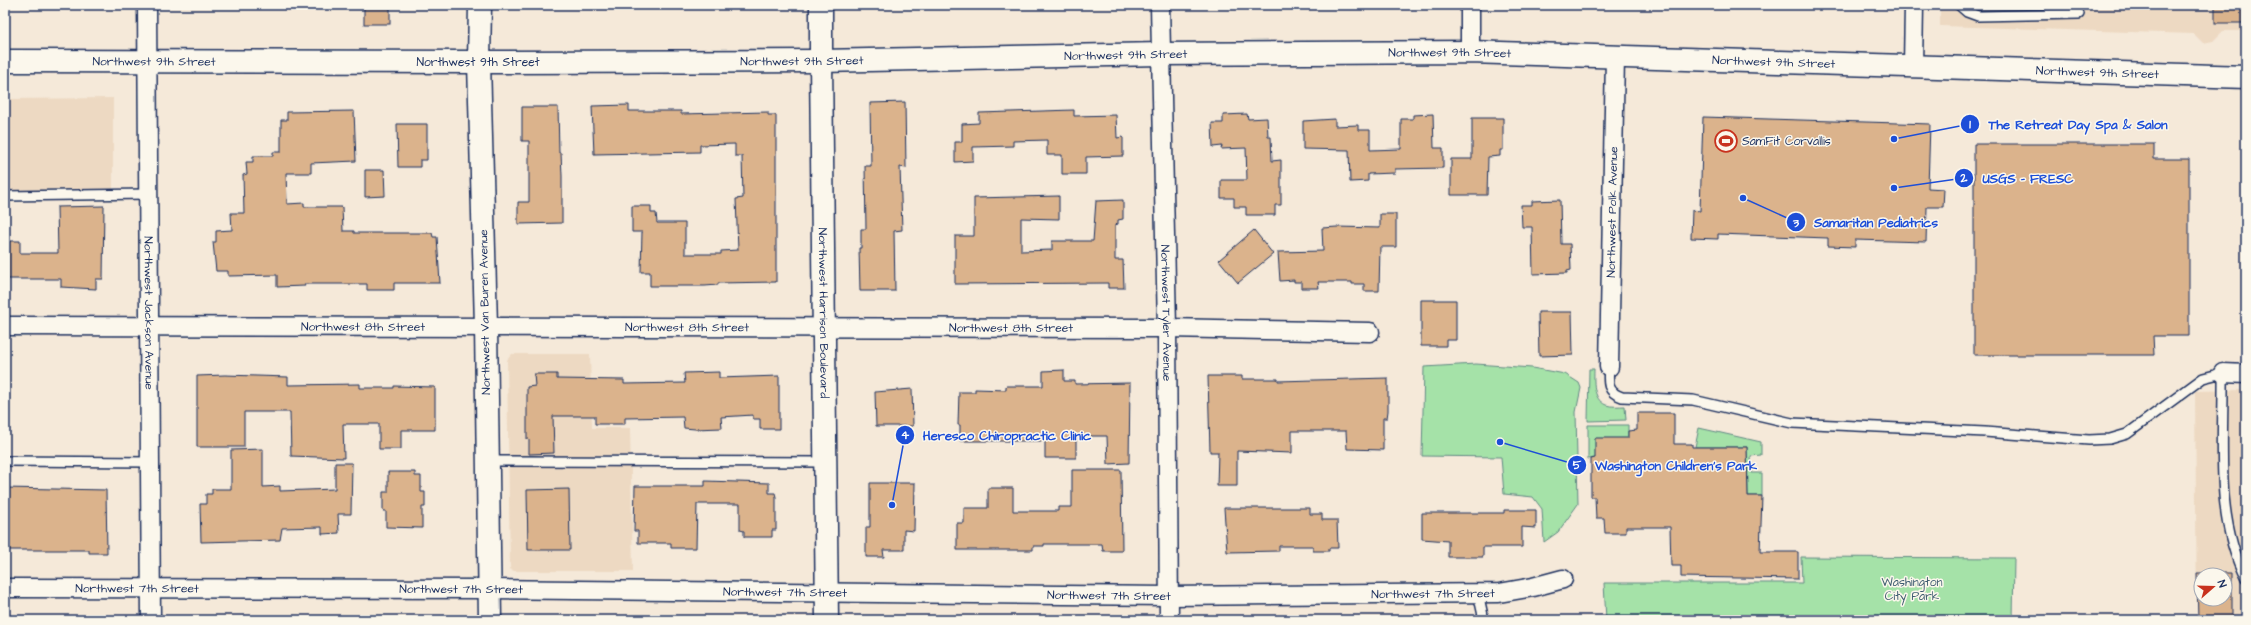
<svg xmlns="http://www.w3.org/2000/svg" width="2251" height="625" font-family="'Architects Daughter',sans-serif">
  <style>
    .built { fill: #edd9c2; fill-rule: evenodd }
    .green { fill: #a5e2a8; stroke: #608883 }
    .building { fill: #dbb38c; stroke: #1b2f5e; fill-rule: evenodd }
    .lines { fill: none; stroke-linecap: round; stroke-linejoin: round }
    .lane-casing { stroke: #1b2f5e; stroke-width: 12 }
    .street-casing { stroke: #1b2f5e; stroke-width: 21 }
    .secondary-casing { stroke: #1b2f5e; stroke-width: 25 }
    .primary-casing { stroke: #1b2f5e; stroke-width: 25 }
    .lane { stroke: #fbf7ec; stroke-width: 9 }
    .street { stroke: #fbf7ec; stroke-width: 18 }
    .secondary { stroke: #fbf7ec; stroke-width: 22 }
    .primary { stroke: #fbf7ec; stroke-width: 22 }
    .labels { text-anchor: middle; dominant-baseline: central; stroke-width: 3; stroke-linejoin: round; paint-order: stroke }
    .street-label { font-size: 12px; fill: #1b2f5e; stroke: #fbf7ec }
    .poi-label { font-size: 12px; fill: #1b2f5e; stroke: #fbf7ec; text-anchor: start }
    .park-label { font-size: 12px; fill: #3e5c70; stroke: #fbf7ec }
    .leader { fill: none; stroke: #1d4ed8; stroke-width: 1.5 }
    .callout-dot { fill: #1d4ed8; stroke: #fbf7ec; stroke-width: 1.5 }
    .mark-label { font-size: 12px; text-anchor: middle; font-weight: bold; fill: #fff }
    .callout-label { font-size: 13px; text-anchor: middle; font-weight: bold; fill: #1d4ed8; stroke: #fbf7ec; stroke-width: 3; stroke-linejoin: round; paint-order: stroke }
  </style>
  <rect width="100%" height="100%" fill="#f5e9d9"/>
  <filter id="ink" filterUnits="userSpaceOnUse"><feTurbulence type="fractalNoise" baseFrequency=".025" numOctaves="2"/><feDisplacementMap in="SourceGraphic" scale="8" xChannelSelector="R" yChannelSelector="G"/><feConvolveMatrix kernelMatrix="1 2 1 2 8 2 1 2 1" color-interpolation-filters="sRGB"/></filter>
  <g filter="url(#ink)">
    <g class="built">
      <path d="M1940,5H2246V31H2223L2213,41L2203,43L2194,34L1940,26Z"/>
      <path d="M113,98V190H5V99Z"/>
      <path d="M512,354H590L592,428H630L633,571H514L510,569L507,360Z"/>
      <path d="M2246,390V620H2197L2195,391ZM2201,575H2225V599H2201Z"/>
    </g>
    <g class="green">
      <path d="M1476,364L1532,368L1565,374L1579,383L1581,388L1576,412L1578,504L1558,532L1544,542L1542,509L1533,497L1504,494L1501,457L1422,456L1424,367Z"/>
      <path d="M1589,369H1594C1594,380 1592,399 1606,405C1611,407 1620,406 1625,406L1626,420L1588,421Z"/>
      <path d="M1588,425H1628V438L1595,458L1588,459Z"/>
      <path d="M1699,428L1761,442V455L1751,456L1752,473H1762V496H1748L1747,447H1695Z"/>
      <path d="M1801,557L2014,558L2013,620H1606L1604,583H1802Z"/>
    </g>
    <g class="building">
      <rect x="364" y="5" width="26" height="19"/>
      <rect x="2215" y="5" width="31" height="18"/>
      <path d="M905,102L906,168L900,167L902,230L894,231L895,291H860L859,248H861V229H866L865,166H871L870,103Z"/>
      <path d="M629,105V111H681V114L768,112V115H776V282L718,283V285L705,286H650V272H641L642,232H632V206H651V213H656L657,223H685V254H721V251L738,250L736,199L743,198L742,156H735V144L700,145V152L594,154L592,106Z"/>
      <path d="M522,107H558L559,153H561L562,176V223L518,224V202H529V141H522Z"/>
      <path d="M1074,110V116L1116,115L1117,138L1123,137V156L1086,157V174H1062V155H1047V140L1013,141V146L973,147V161L955,162V142H962V124L979,123V113Z"/>
      <path d="M354,111L356,161L311,163V173H286L287,204L304,203V207H342L343,231H354V233H432L433,237H437L440,283H394V290H367V284H304L305,286L277,287V275L228,276V271H216L213,242H216V231L232,230L231,213H244L243,175L247,174L246,162H253V156H273V152H281V120H287V112Z"/>
      <path d="M1247,114L1248,119L1267,118L1268,137H1271L1272,161L1281,160V205H1275V215H1246V207H1234V198H1221V180H1247L1246,148L1221,149L1222,146L1213,147L1212,123H1223V115Z"/>
      <path d="M1433,114L1434,148H1443V168L1395,169V173L1368,174V181L1350,182L1349,150L1303,149V121L1335,119V126L1358,125V130H1370V150L1401,149V119H1413V115Z"/>
      <path d="M1703,117L1930,124L1928,188L1944,189L1943,207H1927L1926,242L1855,240V247L1828,246V238L1718,234V239L1691,238L1692,210L1700,211Z"/>
      <path d="M1472,118H1503V150H1500V156L1488,157L1487,195H1451V159H1472Z"/>
      <path d="M397,124H427V160H420V167H398Z"/>
      <path d="M1974,144H2154V159H2189V336H2153L2154,355H1974Z"/>
      <path d="M365,170H384L385,196L365,197Z"/>
      <path d="M1059,196V219L1021,218V251L1052,250V241H1093L1096,201L1123,200V219L1118,220V224L1115,225V260H1123L1124,288H1108V283L955,284V236H974V198Z"/>
      <path d="M1560,200L1561,244H1570L1571,270L1567,271V273L1533,274L1532,227H1522L1521,205H1532V201Z"/>
      <path d="M104,206L103,279H96V289L61,287V279H5V241H20V253H58L57,207Z"/>
      <path d="M1380,214H1396V247H1380L1379,291H1364V284H1352V282H1318L1319,288H1302V282H1294V280L1280,281L1278,252L1323,251L1322,228L1337,227L1380,228Z"/>
      <path d="M1254,230L1273,254L1238,283L1219,260Z"/>
      <path d="M1421,300H1456V340H1446V346H1421Z"/>
      <path d="M1538,312H1572L1573,355L1539,356Z"/>
      <path d="M1064,370V381H1075V384L1130,383L1129,463L1108,464L1107,436H1076V458H1045V441H960V425H958L959,392H975V389L1006,390V386H1043V371Z"/>
      <path d="M719,372V378L779,376V429H760V419H753V415L721,417L722,428L695,429L684,428L683,417L625,418V424H595V416H553L554,453L529,454V439H527V387L535,386L534,374H557V379L624,380V384L685,383L684,373Z"/>
      <path d="M225,375L288,377V385L360,384V388H394V386L435,387V430H401V449H379V424H343L344,458L291,456L290,412H244V447H197V376Z"/>
      <path d="M1208,376H1242V379H1278V381L1388,378V411L1387,418H1383V450L1347,449L1346,431H1292V453L1237,451V486H1217L1218,452H1210Z"/>
      <path d="M912,389L913,426H876L875,392Z"/>
      <path d="M1637,413H1674V444H1692V447H1747L1748,496H1762L1760,552H1798V579L1681,577V566H1671L1670,527H1626V533H1605L1604,518H1596L1595,497H1591V459L1595,458V438H1628V431L1637,430Z"/>
      <path d="M263,449V487L280,486V491L335,489V463H352L351,514H338L339,533L322,534V527L282,528L280,540L201,542L200,504H206V494H212V489H231V450Z"/>
      <path d="M1072,470H1121L1122,551H1103L1102,544H1044V546H1033V550H957V523H964V508H988V488H1013V511H1058V507H1072Z"/>
      <path d="M388,472H415V476H421V492H425V507H422V528L386,527V511H383V492H388Z"/>
      <path d="M705,481L769,483V493H775L776,497V530H772V537H744V531L740,530V504H697L696,548H671V543H638V531H634L635,486H705Z"/>
      <path d="M870,483H915L914,531L904,530V550H883L884,557H866V527H870Z"/>
      <path d="M5,488L106,490L107,553H89V550H5Z"/>
      <path d="M569,489L570,550H528L527,490Z"/>
      <path d="M1224,508H1310V514H1322V520H1337L1338,548H1329V551H1313V546H1279V551L1227,552Z"/>
      <path d="M1504,510H1536V528L1522,527V547H1483V557H1448V541L1422,539V513H1504Z"/>
      <path d="M2197,573H2232V620H2198ZM2201,575H2225V599H2201Z"/>
    </g>
    <g class="lines">
      <g class="lane-casing">
        <g id="lane">
          <path d="M1959,5L1967,12L1978,16L2079,14"/>
          <path d="M5,196L148,194"/>
          <path d="M1609,367C1608,381 1606,392 1622,397L1693,400L1792,423L1985,432L2089,440L2110,439L2127,434L2203,378L2223,373C2224,441 2214,517 2246,579"/>
          <path d="M5,461L151,462"/>
          <path d="M487,461L825,462"/>
          <path d="M1478,593L1484,620"/>
        </g>
      </g>
      <g class="street-casing">
        <g id="street">
          <path id="s1" d="M147,5L151,620"/>
          <path id="s2" d="M1160,5L1167,328L1169,620"/>
          <path d="M1470,5V52"/>
          <path d="M1913,66L1914,5"/>
          <path id="s3" d="M5,326L1167,328L1370,332"/>
          <path id="s4" d="M1609,367L1615,57"/>
          <path d="M2223,373L2246,374"/>
          <path id="s5" d="M5,588L489,589L1168,596L1499,593L1533,587L1563,579"/>
        </g>
      </g>
      <g class="secondary-casing">
        <g id="secondary">
          <path d="M821,5V61"/>
          <path id="s6" d="M5,61L479,62L480,5"/>
        </g>
      </g>
      <g class="primary-casing">
        <g id="primary">
          <path id="s7" d="M821,61L827,620"/>
          <path id="s8" d="M490,620L486,326L479,62L821,61L1161,54L1470,52L2246,77"/>
        </g>
      </g>
      <use href="#lane" class="lane"/>
      <use href="#street" class="street"/>
      <use href="#secondary" class="secondary"/>
      <use href="#primary" class="primary"/>
    </g>
  </g>
  <defs>
    <g id="stadium-ring" transform="scale(1.15)"><circle r="9.5" fill="#fbf7ec" stroke="#c8321e" stroke-width="1.5"/><path d="M0-5a6.5 5 0 1 0 0 10a6.5 5 0 1 0 0-10ZM-3.5-1.8h7v3.6h-7Z" fill="#c8321e"/></g>
  </defs>
  <g fill-rule="evenodd">
    <use href="#stadium-ring" x="1726" y="141"/>
  </g>
  <g class="labels">
    <g class="street-label">
      <text stroke="none"><textPath href="#s8" startOffset="1529">Northwest 9th Street</textPath></text>
      <text stroke="none"><textPath href="#s8" startOffset="1205">Northwest 9th Street</textPath></text>
      <text stroke="none"><textPath href="#s6" startOffset="149">Northwest 9th Street</textPath></text>
      <text stroke="none"><textPath href="#s8" startOffset="881">Northwest 9th Street</textPath></text>
      <text x="478" y="62">Northwest 9th Street</text>
      <text stroke="none"><textPath href="#s8" startOffset="1853">Northwest 9th Street</textPath></text>
      <text stroke="none"><textPath href="#s8" startOffset="2177">Northwest 9th Street</textPath></text>
      <text stroke="none"><textPath href="#s4" startOffset="155">Northwest Polk Avenue</textPath></text>
      <text transform="translate(485 312) rotate(-91)">Northwest Van Buren Avenue</text>
      <text stroke="none"><textPath href="#s2" startOffset="308">Northwest Tyler Avenue</textPath></text>
      <text stroke="none"><textPath href="#s1" startOffset="308">Northwest Jackson Avenue</textPath></text>
      <text stroke="none"><textPath href="#s7" startOffset="252">Northwest Harrison Boulevard</textPath></text>
      <text stroke="none"><textPath href="#s3" startOffset="358">Northwest 8th Street</textPath></text>
      <text stroke="none"><textPath href="#s3" startOffset="682">Northwest 8th Street</textPath></text>
      <text stroke="none"><textPath href="#s3" startOffset="1006">Northwest 8th Street</textPath></text>
      <text stroke="none"><textPath href="#s5" startOffset="132">Northwest 7th Street</textPath></text>
      <text stroke="none"><textPath href="#s5" startOffset="456">Northwest 7th Street</textPath></text>
      <text stroke="none"><textPath href="#s5" startOffset="780">Northwest 7th Street</textPath></text>
      <text stroke="none"><textPath href="#s5" startOffset="1428">Northwest 7th Street</textPath></text>
      <text stroke="none"><textPath href="#s5" startOffset="1104">Northwest 7th Street</textPath></text>
    </g>
    <g class="poi-label">
      <text x="1742" y="141">SamFit Corvallis</text>
    </g>
    <g class="park-label">
      <text x="1912" y="582">Washington<tspan x="1912" dy="14">City Park</tspan></text>
    </g>
  </g>
  <path class="leader" d="M1894 139L1970 124M1894 188L1964 178M1743 198L1796 222M892 505L905 435M1500 442L1577 465"/>
  <g class="callout-dot">
    <circle cx="1894" cy="139" r="4"/>
    <circle cx="1894" cy="188" r="4"/>
    <circle cx="1743" cy="198" r="4"/>
    <circle cx="892" cy="505" r="4"/>
    <circle cx="1500" cy="442" r="4"/>
    <circle cx="1970" cy="124" r="10"/>
    <circle cx="1964" cy="178" r="10"/>
    <circle cx="1796" cy="222" r="10"/>
    <circle cx="905" cy="435" r="10"/>
    <circle cx="1577" cy="465" r="10"/>
  </g>
  <g class="mark-label">
    <text x="1970" y="128">1</text>
    <text x="1964" y="182">2</text>
    <text x="1796" y="227">3</text>
    <text x="905" y="439">4</text>
    <text x="1577" y="469">5</text>
  </g>
  <g class="callout-label">
    <text x="2078" y="129">The Retreat Day Spa &amp; Salon</text>
    <text x="2028" y="183">USGS - FRESC</text>
    <text x="1876" y="227">Samaritan Pediatrics</text>
    <text x="1007" y="440">Heresco Chiropractic Clinic</text>
    <text x="1676" y="470">Washington Children's Park</text>
  </g>
  <rect width="2251" height="625" fill="none" stroke="#fbf7ec" stroke-width="20"/>
  <rect x="10" y="10" width="2231" height="605" fill="none" stroke="#1b2f5e" stroke-width="1.5" filter="url(#ink)"/>
  <g transform="translate(2213 587) rotate(70)"><circle r="19" fill="#fbf7ec" stroke="#a1a7b3"/>
  <path d="M0-3L7 15L0 10L-7 15Z" fill="#c8321e"/>
  <text y="-6" font-size="11" font-weight="bold" text-anchor="middle" fill="#1b2f5e">N</text>
  </g>
</svg>
